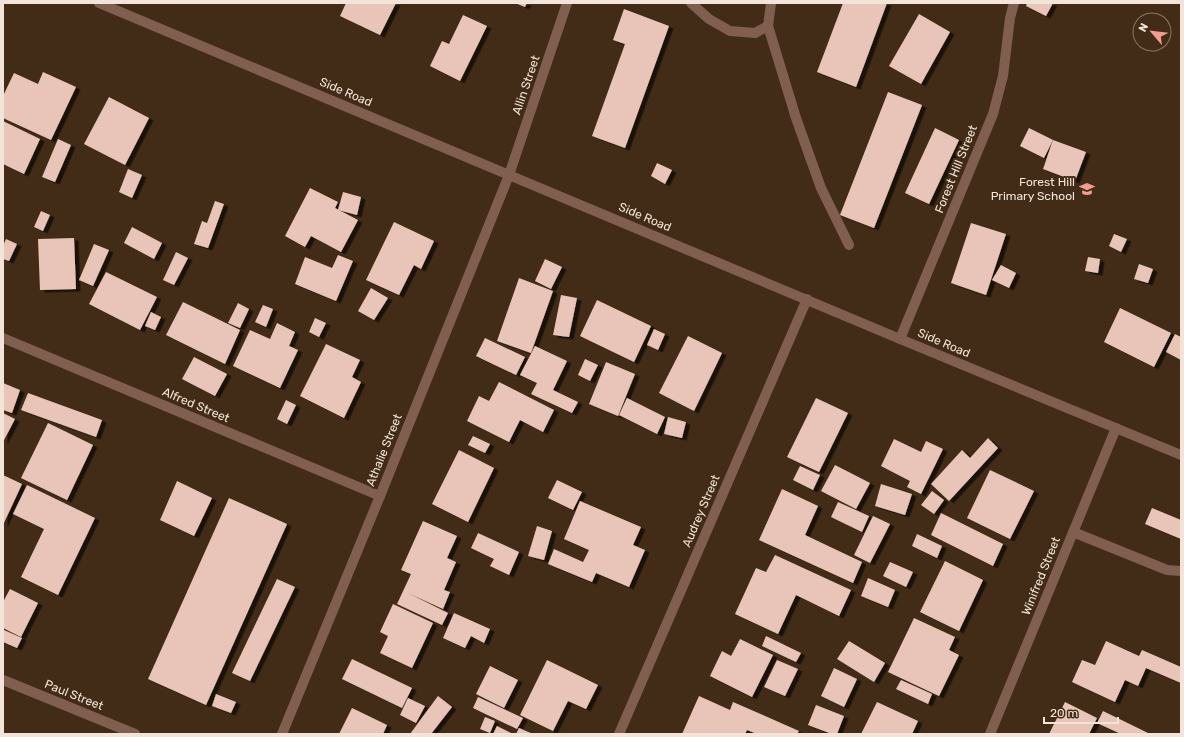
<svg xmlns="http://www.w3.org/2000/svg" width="1184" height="737" font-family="Rubik,sans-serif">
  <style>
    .building { fill: #e9c4b8; filter: url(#shadow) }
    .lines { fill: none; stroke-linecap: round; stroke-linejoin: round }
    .service { stroke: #805f50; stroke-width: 10 }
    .minor { stroke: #805f50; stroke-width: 10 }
    .tertiary { stroke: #805f50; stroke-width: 10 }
    .labels { text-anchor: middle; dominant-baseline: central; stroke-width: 4; stroke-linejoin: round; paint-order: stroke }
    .street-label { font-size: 12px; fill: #f2e4d7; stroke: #422c17 }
    .poi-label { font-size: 12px; fill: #f2e4d7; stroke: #422c17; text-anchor: end }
  </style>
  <defs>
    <filter id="shadow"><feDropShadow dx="4.5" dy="2.5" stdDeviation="0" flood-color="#0009"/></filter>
  </defs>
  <rect width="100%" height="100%" fill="#422c17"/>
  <g class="building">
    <path d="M346,3H396L380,35L340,16Z"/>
    <path d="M515,3H527L525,7Z"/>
    <path d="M843,3H887L856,87L817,72Z"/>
    <path d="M1027,3H1053L1046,16L1026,6Z"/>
    <path d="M624,9L669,26L625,148L592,136L625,44L613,40Z"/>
    <path d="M919,14L950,32L921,84L889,66Z"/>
    <path d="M463,15L487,26L460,81L430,66L442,41L449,44Z"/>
    <path d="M43,72L76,87L51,140L3,118V96L14,73L38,84Z"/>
    <path d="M888,92L922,105L874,228L840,215Z"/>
    <path d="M109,97L149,118L125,165L84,144Z"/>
    <path d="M3,121L40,139L24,174L3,164Z"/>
    <path d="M935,128L959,140L929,204L905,193Z"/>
    <path d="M1029,128L1053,140L1044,158L1020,146Z"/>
    <path d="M58,139L71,145L55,182L42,177Z"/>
    <path d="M1053,140L1086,152L1075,181L1043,169Z"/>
    <path d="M657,163L672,170L665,184L651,176Z"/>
    <path d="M128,169L142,175L132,198L119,192Z"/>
    <path d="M310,188L338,202L335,208L358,220L341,252L311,236L305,247L285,236Z"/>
    <path d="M343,192L361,197L357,215L338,210Z"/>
    <path d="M215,201L224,204L208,248L194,244L202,221L207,223Z"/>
    <path d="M41,211L50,215L43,231L34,227Z"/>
    <path d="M394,222L434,241L421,269L414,265L399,295L366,280Z"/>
    <path d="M971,223L1006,234L986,295L951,283Z"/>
    <path d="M132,227L162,243L154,259L124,243Z"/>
    <path d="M1114,234L1127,239L1121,252L1109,246Z"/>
    <path d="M74,238L76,289L40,290L38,239Z"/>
    <path d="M6,239L17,244L9,261L3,259V246Z"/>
    <path d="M94,244L109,250L93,286L79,280Z"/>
    <path d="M176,252L188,258L174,285L163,280Z"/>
    <path d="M338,255L353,261L336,301L295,284L305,257L332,268Z"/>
    <path d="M1088,257L1100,259L1098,273L1085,271Z"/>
    <path d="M545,259L562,267L551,289L535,281Z"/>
    <path d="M1139,264L1153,269L1148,283L1134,279Z"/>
    <path d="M1001,265L1016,273L1009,288L992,280Z"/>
    <path d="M106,272L157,297L140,330L89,304Z"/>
    <path d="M519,278L553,291L531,353L497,341Z"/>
    <path d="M371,288L388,298L374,320L358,311Z"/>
    <path d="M561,295L577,298L569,337L553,335Z"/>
    <path d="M597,300L651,326L634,362L580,336Z"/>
    <path d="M183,302L240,330L225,364L166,335Z"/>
    <path d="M238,303L249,309L240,328L228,323Z"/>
    <path d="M263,305L273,309L266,327L255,322Z"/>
    <path d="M1120,308L1171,333L1154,367L1104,342Z"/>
    <path d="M151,312L161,317L155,330L145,326Z"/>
    <path d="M315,318L326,323L319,337L309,332Z"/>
    <path d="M277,323L295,332L289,346L298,350L280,388L233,366L250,330L270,339Z"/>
    <path d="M654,329L665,334L658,350L647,345Z"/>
    <path d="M1175,334L1181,337V360L1166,352Z"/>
    <path d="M688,336L722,353L694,411L659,393Z"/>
    <path d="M485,338L525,357L516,375L476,356Z"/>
    <path d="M326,344L360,360L352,377L361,382L344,418L300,396Z"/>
    <path d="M535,346L567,361L553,390L578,402L572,413L531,394L537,383L520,375Z"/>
    <path d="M194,357L227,374L215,396L182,379Z"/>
    <path d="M585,359L598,365L590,381L578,375Z"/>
    <path d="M606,362L635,374L618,416L589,404Z"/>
    <path d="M499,382L554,410L543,432L520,420L509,442L467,421L479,396L489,401Z"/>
    <path d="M3,383L20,390L12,413L3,410Z"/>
    <path d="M28,393L102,420L96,437L21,410Z"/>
    <path d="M627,398L665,417L657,434L619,415Z"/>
    <path d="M816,398L848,413L819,472L787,457Z"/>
    <path d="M286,400L296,405L287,424L277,419Z"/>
    <path d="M3,413L15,419L3,442Z"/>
    <path d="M668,417L686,422L682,438L664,434Z"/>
    <path d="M48,423L93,445L67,500L21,478Z"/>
    <path d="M473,436L490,444L485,453L468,445Z"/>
    <path d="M988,438L998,448L949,501L931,484L962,450L970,458Z"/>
    <path d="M894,439L921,452L926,441L943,449L921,494L907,487L910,481L881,466Z"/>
    <path d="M459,450L494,468L468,522L432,504Z"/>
    <path d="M835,465L870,483L856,509L821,491Z"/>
    <path d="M800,466L820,475L813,490L793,480Z"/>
    <path d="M990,470L1034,491L1010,539L967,518Z"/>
    <path d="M3,475L22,484L3,525Z"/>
    <path d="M557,480L582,492L573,510L548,498Z"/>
    <path d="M177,481L212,498L194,536L160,520Z"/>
    <path d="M881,484L912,494L905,515L875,506Z"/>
    <path d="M27,485L95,518L58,595L21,577L44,529L13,514Z"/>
    <path d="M782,489L818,506L805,535L862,562L853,583L759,540Z"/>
    <path d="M932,491L944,500L934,514L921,505Z"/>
    <path d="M229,498L287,524L206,705L148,679Z"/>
    <path d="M580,501L641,527L633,545L645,550L629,587L596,573L592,582L548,564L554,549L583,562L589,550L564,539Z"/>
    <path d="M838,502L869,516L862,532L831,517Z"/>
    <path d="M1152,508L1181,520V539L1145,524Z"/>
    <path d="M941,513L1003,544L993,566L931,535Z"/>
    <path d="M873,516L890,524L870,563L854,555Z"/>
    <path d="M423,521L457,536L447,558L456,562L444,590L450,592L443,609L408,593L448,613L442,625L397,604L411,574L401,570Z"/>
    <path d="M537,526L552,531L544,560L528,556Z"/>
    <path d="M478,533L519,552L509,575L490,566L494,559L471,548Z"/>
    <path d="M917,534L942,546L937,558L912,546Z"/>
    <path d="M775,555L851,590L839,616L796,595L778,634L735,614L756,568L766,572Z"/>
    <path d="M945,561L983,580L959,631L920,612Z"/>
    <path d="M890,562L913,572L906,587L883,576Z"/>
    <path d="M868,578L895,590L888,607L861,596Z"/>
    <path d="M277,579L295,587L250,681L232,673Z"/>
    <path d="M10,589L38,603L21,637L3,628V602Z"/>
    <path d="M393,604L433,623L412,668L380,653L388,636L380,632Z"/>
    <path d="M454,613L490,629L484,643L471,636L465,648L443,638Z"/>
    <path d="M914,618L955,637L949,650L959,655L939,696L888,672Z"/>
    <path d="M4,630L22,638L17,648L3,642Z"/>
    <path d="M766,636L801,653L796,662L762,646Z"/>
    <path d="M740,639L773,655L752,697L710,676L722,651L731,656Z"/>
    <path d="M849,641L885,663L874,682L837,659Z"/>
    <path d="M1106,641L1139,656L1142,650L1181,667V683L1146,668L1138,686L1125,680L1115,702L1072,682L1082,660L1095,665Z"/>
    <path d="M352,659L412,688L402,708L342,679Z"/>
    <path d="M547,660L598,685L586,709L568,701L553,731L520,715Z"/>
    <path d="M777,660L798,669L785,696L764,687Z"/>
    <path d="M490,666L518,680L504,708L476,694Z"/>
    <path d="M834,668L857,679L844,707L821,696Z"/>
    <path d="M901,680L932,694L928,704L896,689Z"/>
    <path d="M216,694L236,702L231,713L212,706Z"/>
    <path d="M438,696L452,707L431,734H410Z"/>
    <path d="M699,696L730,710L733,702L799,731L797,734H757L747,730L745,734H682Z"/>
    <path d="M478,697L523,718L517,729L473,708Z"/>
    <path d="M408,698L425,706L416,723L400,715Z"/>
    <path d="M877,702L918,721L912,734H861Z"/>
    <path d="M1065,702L1097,718L1089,734H1049Z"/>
    <path d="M816,705L844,716L837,734H832L808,725Z"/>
    <path d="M352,708L387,725L383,734H339Z"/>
    <path d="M1103,711L1150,734H1121L1097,723Z"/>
    <path d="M485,717L495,721L490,733L480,729Z"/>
    <path d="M497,726L513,734H493Z"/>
    <path d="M519,728L533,734H516Z"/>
  </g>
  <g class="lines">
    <g class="service">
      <path d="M691,3L709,19L730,31L755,33L768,26"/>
      <path d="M771,3L768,26L796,118L821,188L849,245"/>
      <path d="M1073,532L1167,570L1181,571"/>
    </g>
    <g class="minor">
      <path d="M3,338L380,496"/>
      <path d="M900,339L993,114L1003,76L1010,18L1014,3"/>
      <path d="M3,680L135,734"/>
      <path d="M282,734L380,496L509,175L567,3"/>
      <path d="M619,734L807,299"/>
      <path d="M990,734L1116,428"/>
    </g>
    <path class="tertiary" d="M99,3L900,339L1181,455"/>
  </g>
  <defs>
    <g id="school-bare" transform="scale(1.2)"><path d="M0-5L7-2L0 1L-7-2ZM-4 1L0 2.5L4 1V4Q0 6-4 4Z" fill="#f59c90" stroke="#422c17" stroke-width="2.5" paint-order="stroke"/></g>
  </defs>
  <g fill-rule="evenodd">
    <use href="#school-bare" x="1087" y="189"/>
  </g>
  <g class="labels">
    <g class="street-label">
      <text transform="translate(526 85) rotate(-71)">Allin Street</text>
      <text transform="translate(346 92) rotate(23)">Side Road</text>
      <text transform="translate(956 169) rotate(-68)">Forest Hill Street</text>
      <text transform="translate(645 217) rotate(23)">Side Road</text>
      <text transform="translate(944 343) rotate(23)">Side Road</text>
      <text transform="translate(196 405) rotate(23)">Alfred Street</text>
      <text transform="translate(384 450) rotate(-68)">Athalie Street</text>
      <text transform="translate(701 511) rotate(-67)">Audrey Street</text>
      <text transform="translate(1041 576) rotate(-68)">Winifred Street</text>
      <text transform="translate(74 695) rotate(22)">Paul Street</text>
    </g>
    <g class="poi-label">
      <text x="1075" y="182">Forest Hill<tspan x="1075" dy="14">Primary School</tspan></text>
    </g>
  </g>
  <rect width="1184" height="737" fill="none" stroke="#f2e4d7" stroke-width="8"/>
  <g transform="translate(1152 32) rotate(298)"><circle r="19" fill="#422c17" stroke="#887664"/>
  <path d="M0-3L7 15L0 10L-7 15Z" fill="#f59c90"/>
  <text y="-6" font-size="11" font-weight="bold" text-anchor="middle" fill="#f2e4d7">N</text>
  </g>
  <path d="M1044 717v6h74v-6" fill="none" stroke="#f2e4d7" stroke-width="2"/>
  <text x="1050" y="717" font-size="12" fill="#f2e4d7" stroke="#422c17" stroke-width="3" paint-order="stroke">20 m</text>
</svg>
